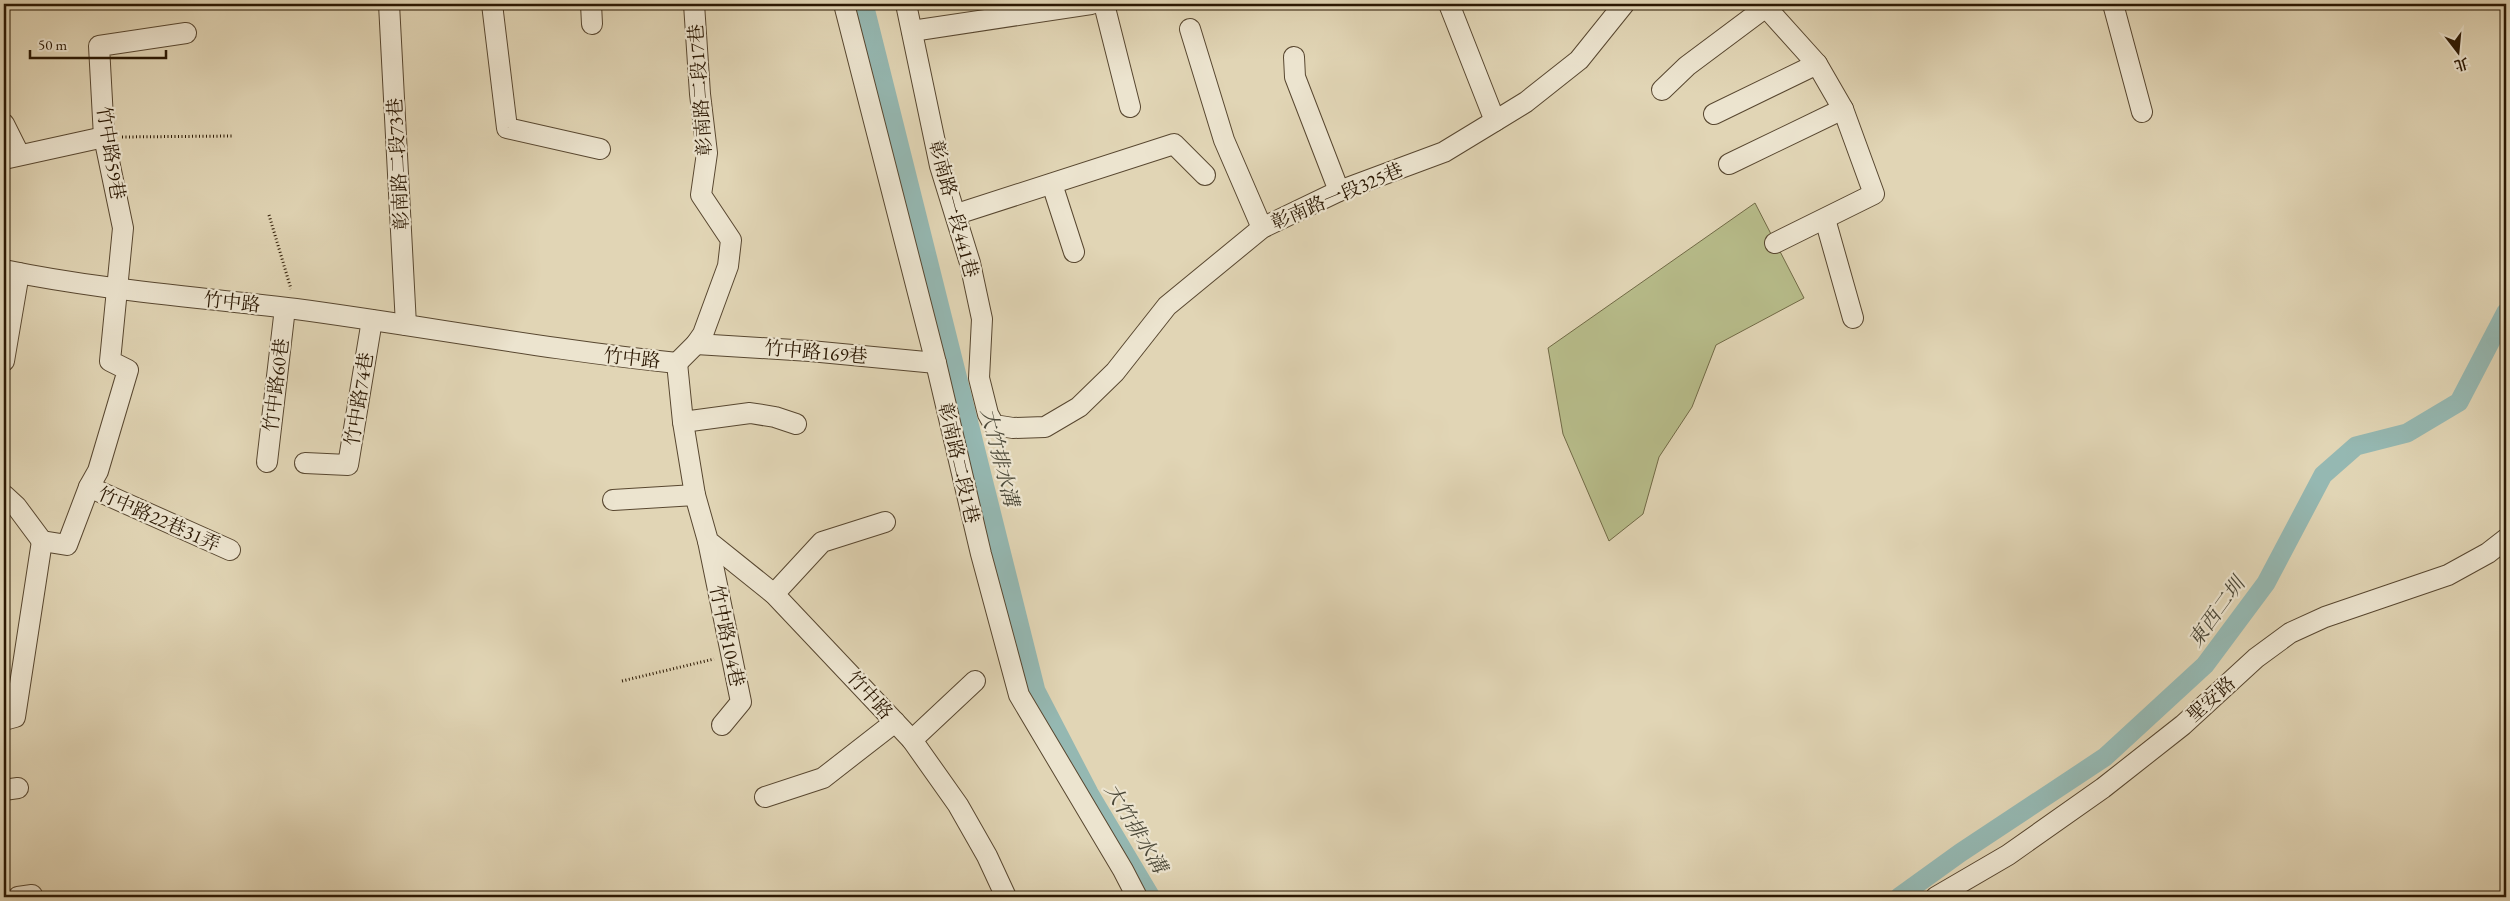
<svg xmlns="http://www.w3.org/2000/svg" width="2510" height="901" font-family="'EB Garamond','Noto Serif TC',serif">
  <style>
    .green { fill: #b7bc8a; stroke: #716a46 }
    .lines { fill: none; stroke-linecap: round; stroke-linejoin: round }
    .canal { stroke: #95b8b2; stroke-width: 19 }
    .minor-casing { stroke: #584730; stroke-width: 22 }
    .path { stroke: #2b1803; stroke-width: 3; stroke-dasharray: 1 2.5; stroke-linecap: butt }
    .minor { stroke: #ece4cf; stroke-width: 20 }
    .labels { text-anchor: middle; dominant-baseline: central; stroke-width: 4.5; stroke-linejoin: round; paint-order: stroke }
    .street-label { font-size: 19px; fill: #2b1803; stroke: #ece4cf }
    .water-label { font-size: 20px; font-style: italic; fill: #4b4838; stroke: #ece4cf }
  </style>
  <rect width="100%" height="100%" fill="#e1d5b5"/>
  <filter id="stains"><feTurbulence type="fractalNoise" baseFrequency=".004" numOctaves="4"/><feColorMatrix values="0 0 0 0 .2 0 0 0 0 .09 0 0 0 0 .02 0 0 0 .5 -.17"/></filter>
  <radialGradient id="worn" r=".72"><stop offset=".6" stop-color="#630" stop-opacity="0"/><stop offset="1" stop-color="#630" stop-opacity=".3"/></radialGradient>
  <path class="green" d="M1755,203L1804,298L1716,345L1692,407L1659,457L1643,514L1609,541L1563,434L1548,348Z"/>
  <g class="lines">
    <g class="canal">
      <path d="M864,4L1036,691L1089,793L1151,897"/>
      <path d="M1899,897L1960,853L2105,757L2205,665L2266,583L2323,475L2356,446L2407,433L2459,402L2506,312"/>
    </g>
    <g class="minor-casing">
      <g id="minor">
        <path d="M389,4L406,325"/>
        <path d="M492,4L507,128L600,149"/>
        <path d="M591,4L592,24"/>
        <path d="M844,4L936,363L981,554L1019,695L1123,870L1137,897"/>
        <path d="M906,4L940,166L970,263L982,319L979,378L988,414L994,425L1013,428L1045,427L1079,407L1115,372L1167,306L1262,228L1339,191L1444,152L1495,121L1526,102L1579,60L1624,4"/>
        <path d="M1104,4L1130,107"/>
        <path d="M1449,4L1495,121"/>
        <path d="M1763,4L1817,64L1843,109L1874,194L1775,243"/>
        <path d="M2113,4L2142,112"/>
        <path d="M1190,29L1224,140L1262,228"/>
        <path d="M912,31L1091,4"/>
        <path d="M1294,57L1295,77L1339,191"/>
        <path d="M1662,90L1687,66L1766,7"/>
        <path d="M1714,114L1817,64"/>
        <path d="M4,124L19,154"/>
        <path d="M4,159L104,137"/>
        <path d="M1729,164L1843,109"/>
        <path d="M1052,184L1074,252"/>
        <path d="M957,214L1174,144L1205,175"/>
        <path d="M1825,219L1853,318"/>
        <path d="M4,270C100,290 198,297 296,309C423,326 549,350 677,363L683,422L695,495L708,541L774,594L912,740L958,805L987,856L1006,897"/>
        <path d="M696,344L810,351L936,363"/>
        <path d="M4,361L19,273"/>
        <path d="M677,363L696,344L703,334L728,266L731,240L701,195L707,153L700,94L694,4"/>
        <path d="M683,422L750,413L775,417L796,424"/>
        <path d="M267,462L285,308"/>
        <path d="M305,463L348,465L372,320"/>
        <path d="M89,487L230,550"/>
        <path d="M4,495L16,506L42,541"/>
        <path d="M613,500L695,495"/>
        <path d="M42,541L67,545L89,487L98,471L128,370L110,361L123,228L104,137L99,46L186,33"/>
        <path d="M708,541L741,702L722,725"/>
        <path d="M774,594L822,542L885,522"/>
        <path d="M4,720L15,717L42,541"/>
        <path d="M912,740L975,681"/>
        <path d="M4,790L18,788"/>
        <path d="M765,797L823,778L895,722"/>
        <path d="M18,897L32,895"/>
        <path d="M1936,897L2008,855L2103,788L2183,725L2256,658L2290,633L2325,617L2448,575L2488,553L2506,539"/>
      </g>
    </g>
    <g class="path">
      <path d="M234,6V4"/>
      <path d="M122,137L232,136"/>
      <path d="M269,215L291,289"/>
      <path d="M622,681L714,659"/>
    </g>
    <use href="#minor" class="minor"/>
  </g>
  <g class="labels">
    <g class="street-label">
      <text transform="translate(700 90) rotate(-94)">彰南路二段17巷</text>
      <text transform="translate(111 153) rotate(81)">竹中路59巷</text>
      <text transform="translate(398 164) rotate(-93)">彰南路二段73巷</text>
      <text transform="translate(1337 196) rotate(-23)">彰南路一段325巷</text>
      <text transform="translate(954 209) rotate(75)">彰南路一段441巷</text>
      <text transform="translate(232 302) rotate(6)">竹中路</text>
      <text transform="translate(816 352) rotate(5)">竹中路169巷</text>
      <text transform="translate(632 358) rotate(6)">竹中路</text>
      <text transform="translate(276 385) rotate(-83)">竹中路60巷</text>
      <text transform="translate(359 399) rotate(-81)">竹中路74巷</text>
      <text transform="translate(959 463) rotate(77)">彰南路二段1巷</text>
      <text transform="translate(159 519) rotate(24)">竹中路22巷31弄</text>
      <text transform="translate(727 636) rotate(78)">竹中路104巷</text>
      <text transform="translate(870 695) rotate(48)">竹中路</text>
      <text transform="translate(2211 699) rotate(-42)">聖安路</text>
    </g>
    <g class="water-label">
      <text transform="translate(1000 457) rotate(76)">大竹排水溝</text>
      <text transform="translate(2216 612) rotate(-54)">東西二圳</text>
      <text transform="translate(1136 828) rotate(59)">大竹排水溝</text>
    </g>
  </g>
  <rect width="2510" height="901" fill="none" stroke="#e1d5b5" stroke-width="20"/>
  <rect x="5" y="5" width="2500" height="891" fill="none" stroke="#2b1803" stroke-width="2.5"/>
  <rect x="10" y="10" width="2490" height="881" fill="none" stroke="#2b1803"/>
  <g transform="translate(2458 52) rotate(164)" stroke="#ece4cf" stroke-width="4" paint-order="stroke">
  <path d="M0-4L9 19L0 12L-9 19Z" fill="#2b1803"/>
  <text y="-8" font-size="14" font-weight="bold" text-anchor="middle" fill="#2b1803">北</text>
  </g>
  <path d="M30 50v8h136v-8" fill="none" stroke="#2b1803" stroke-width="2.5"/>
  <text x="38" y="50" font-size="15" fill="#2b1803" stroke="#ece4cf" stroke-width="4" paint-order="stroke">50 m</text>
  <rect width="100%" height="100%" filter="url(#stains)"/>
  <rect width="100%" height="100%" fill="url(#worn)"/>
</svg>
